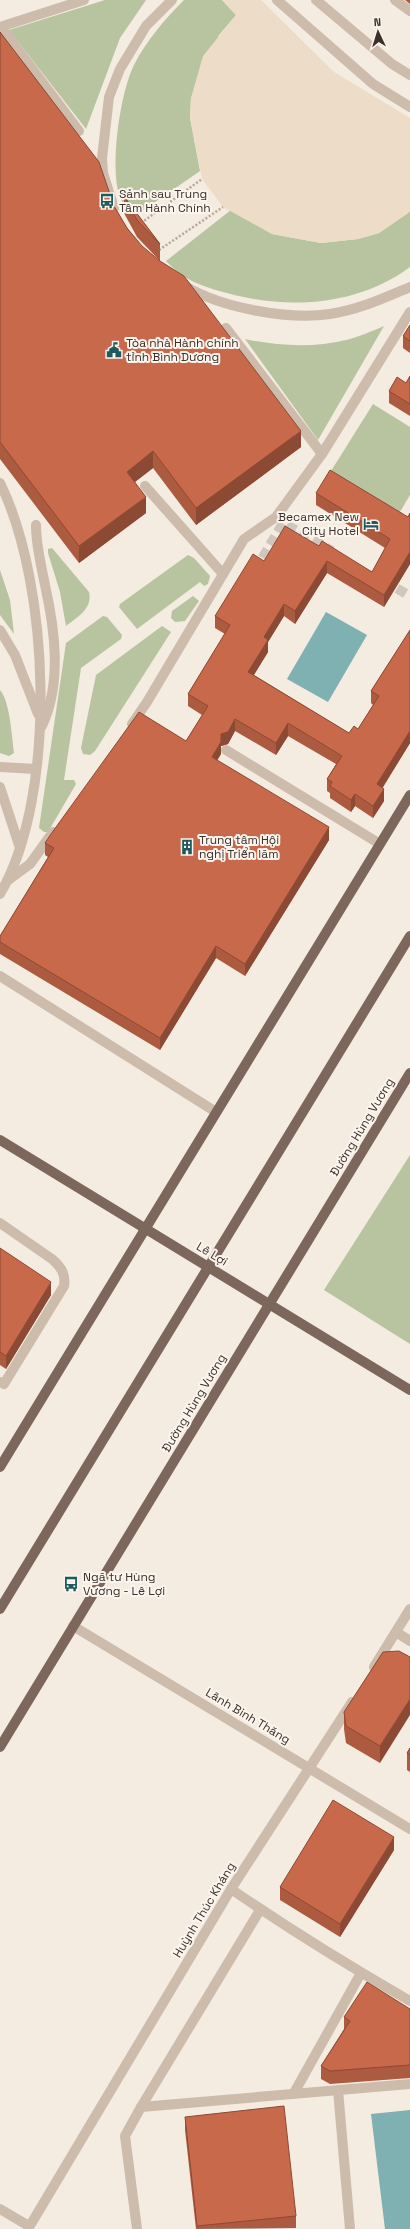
<svg xmlns="http://www.w3.org/2000/svg" width="410" height="2229" font-family="'Space Grotesk',sans-serif">
  <style>
    .green { fill: #b8c4a0 }
    .plaza { fill: #ecdcc8 }
    .water { fill: #7fb0b2 }
    .lines { fill: none; stroke-linecap: round; stroke-linejoin: round }
    .minor-tunnel { stroke: #cfc6bd; stroke-width: 10; stroke-dasharray: 10 5; stroke-linecap: butt }
    .path { stroke: #b9a596; stroke-width: 2.5; stroke-dasharray: 2 2; stroke-linecap: butt }
    .minor { stroke: #cdbbac; stroke-width: 10 }
    .major { stroke: #7d675c; stroke-width: 10 }
    .wall { fill: #ac5a40 }
    .shaded-wall { fill: #8c4a34 }
    .building { fill: #c8694b; stroke: #8c4a34 }
    .labels { text-anchor: middle; dominant-baseline: central; stroke-width: 4; stroke-linejoin: round; paint-order: stroke }
    .poi-label { font-size: 12px; fill: #3b302b; stroke: #fbf5ee; text-anchor: start }
    .street-label { font-size: 12px; fill: #3b302b; stroke: #fbf5ee }
  </style>
  <rect width="100%" height="100%" fill="#f4ebe1"/>
  <g class="green">
    <path d="M105,0H146L120,38L86,129L9,30Z"/>
    <path d="M184,0H222L236,15L219,35L191,98L190,118L200,171L132,218C127,211 122,203 119,194C110,164 120,93 134,65C146,41 165,19 184,0Z"/>
    <path d="M231,210L272,234L321,243L358,239L379,233L410,211V267C358,306 287,310 227,293C201,286 185,281 166,261Z"/>
    <path d="M384,326L318,440L245,339C277,346 314,348 346,340C359,337 372,331 384,326Z"/>
    <path d="M373,404L410,427V495L394,522L326,479Z"/>
    <path d="M52,548L89,592C93,609 77,617 66,626L60,592L48,553V549Z"/>
    <path d="M188,555L194,558L210,576L208,584L204,586L200,582L137,629L119,607L120,604Z"/>
    <path d="M0,570L10,600L14,634L0,615Z"/>
    <path d="M193,596L199,601L185,621L175,622L171,618L172,611Z"/>
    <path d="M103,616L107,617L122,635L121,639L81,668L64,780H74L76,784L48,832H44L39,828L66,643Z"/>
    <path d="M162,626L171,632L95,751L90,755L83,754L81,748L96,675Z"/>
    <path d="M0,690C10,701 12,738 14,753L9,756L0,753Z"/>
    <path d="M410,1155V1344L324,1290Z"/>
  </g>
  <path class="plaza" d="M222,0H261L334,72L410,118V211L407,214L379,233L358,239L321,243L272,234L223,207L202,179L190,118L191,98L203,56L236,15Z"/>
  <g class="water">
    <path d="M326,612L367,635L328,702L287,679Z"/>
    <path d="M410,2110V2229H385L371,2114Z"/>
  </g>
  <g class="lines">
    <g class="minor-tunnel">
      <path d="M255,571L283,523L332,551"/>
      <path d="M384,581L410,596"/>
    </g>
    <g class="path">
      <path d="M141,223L202,179"/>
      <path d="M159,250L223,207"/>
    </g>
    <g class="minor">
      <path d="M277,0L373,84L410,107"/>
      <path d="M316,0L392,64L410,75"/>
      <path d="M395,0L410,11"/>
      <path d="M0,27L84,0"/>
      <path d="M1,27L79,131"/>
      <path d="M114,208L103,173L102,158L109,97L120,69L146,26L172,0"/>
      <path d="M185,286C222,308 287,320 330,314C358,310 384,298 410,287"/>
      <path d="M226,328L322,454"/>
      <path d="M0,483C50,584 58,795 0,894"/>
      <path d="M145,486L223,574"/>
      <path d="M36,525C36,546 41,564 45,585C55,630 62,683 42,726"/>
      <path d="M0,630L15,655L38,714"/>
      <path d="M132,724L147,702L244,539L276,517L322,454L410,312"/>
      <path d="M226,750L380,844"/>
      <path d="M0,767L36,769"/>
      <path d="M0,787L20,848"/>
      <path d="M7,881L30,864L53,832"/>
      <path d="M0,976L216,1112"/>
      <path d="M0,1223L52,1259C61,1267 66,1274 64,1286L4,1384L0,1382"/>
      <path d="M73,1626L410,1829"/>
      <path d="M396,1632L410,1641"/>
      <path d="M374,1667L410,1609"/>
      <path d="M231,1889C289,1929 349,1966 410,2001"/>
      <path d="M338,2090L350,2229"/>
      <path d="M294,2093L361,1973"/>
      <path d="M141,2107L410,2084"/>
      <path d="M0,2209L29,2226"/>
      <path d="M28,2229L231,1889L352,1702"/>
      <path d="M137,2229L125,2136L141,2107L260,1910"/>
    </g>
    <g class="major">
      <path d="M0,1140L410,1390"/>
      <path d="M0,1467L410,795"/>
      <path d="M0,1609L410,936"/>
      <path d="M0,1747L410,1073"/>
    </g>
  </g>
  <g class="wall">
    <path d="M405,0H410V4Z"/>
    <path d="M0,32L114,206L127,228L301,447L196,525L153,468L135,482L146,513L79,563L0,459Z"/>
    <path d="M124,196L160,244V261L137,237L124,213Z"/>
    <path d="M410,325V353L403,348V336Z"/>
    <path d="M410,376V416L389,403V391L406,383Z"/>
    <path d="M316,493L408,517L410,513V564L384,607L327,573L295,624L284,616L268,642V652L254,675L349,733L358,729L373,705L371,703V691L410,630V743L382,788L384,801L373,818L355,806L351,812L330,798V793L327,791V779L336,764L288,736L276,755L235,731L228,744L221,746V754L217,760L329,840L245,976L216,958L160,1050L0,954V936L48,857L45,855V843L186,741L202,715L188,706V694L225,634L215,628V616L264,561L319,546L372,572L385,548L316,505Z"/>
    <path d="M0,1248L51,1295L6,1369L0,1365Z"/>
    <path d="M383,1652L380,1763L346,1743L344,1729V1712Z"/>
    <path d="M410,1748V1772L407,1770V1753Z"/>
    <path d="M394,1850L340,1937L280,1900V1887Z"/>
    <path d="M410,2009V2078L330,2084L321,2079V2066L344,2029V2017Z"/>
    <path d="M185,2117L296,2216V2228L196,2229L185,2130Z"/>
  </g>
  <g class="shaded-wall">
    <path d="M301,431V447L196,525V508Z"/>
    <path d="M153,451V468L127,488V472Z"/>
    <path d="M146,497V513L79,563V546Z"/>
    <path d="M410,552V564L384,607V595Z"/>
    <path d="M327,561V573L295,624V611Z"/>
    <path d="M284,604V616L268,642V652L248,684V672L264,637Z"/>
    <path d="M235,719V731L228,744L221,746V754L212,769V757L221,734Z"/>
    <path d="M288,723V736L276,755V743Z"/>
    <path d="M410,731V743L377,797V784Z"/>
    <path d="M384,789V801L373,818V806Z"/>
    <path d="M355,794V806L351,812V800Z"/>
    <path d="M329,827V840L245,976V964Z"/>
    <path d="M216,946V958L160,1050V1038Z"/>
    <path d="M51,1282V1295L6,1369V1356Z"/>
    <path d="M410,1699V1715L380,1763V1746Z"/>
    <path d="M394,1837V1850L340,1937V1924Z"/>
  </g>
  <g class="building">
    <path d="M0,32L99,162L114,206L127,228L142,246L160,261L184,276L301,431L196,508L153,451L127,472L146,497L79,546L0,442Z"/>
    <path d="M124,196L135,211L160,244L137,220Z"/>
    <path d="M410,325V341L403,336Z"/>
    <path d="M410,376V404L389,391L397,377L406,383Z"/>
    <path d="M330,470L408,517L410,513V552L384,595L327,561L295,611L284,604L264,637L268,640L248,672L349,733L354,726L358,729L379,696L371,691L410,630V731L377,784L384,789L373,806L355,794L351,800L330,786L332,782L327,779L342,756L288,723L276,743L235,719L228,732L221,734V742L212,757L329,827L245,964L216,946L160,1038L0,942V936L54,848L45,843L51,834L139,712L186,741L208,706L188,694L230,625L215,616L253,554L264,561L285,526L319,546L322,541L372,572L390,539L316,493Z"/>
    <path d="M0,1248L51,1282L6,1356L0,1352Z"/>
    <path d="M399,1651L410,1657V1699L380,1746L346,1726L344,1712L383,1652Z"/>
    <path d="M410,1748V1755L407,1753Z"/>
    <path d="M333,1800L394,1837L340,1924L280,1887Z"/>
    <path d="M367,1982L410,2009V2065L330,2071L321,2066L350,2021L344,2017Z"/>
    <path d="M284,2106L296,2216L197,2226L185,2117Z"/>
  </g>
  <defs>
    <g id="bus-bare" transform="scale(1.2)"><path d="M-5-6H5V4H4V6H2V4H-2V6H-4V4H-5ZM-3.5-4V0h7V-4ZM-3.5 1.2v1.5H-2V1.2ZM2 1.2v1.5H3.5V1.2Z" fill="#1f5a5e" stroke="#fbf5ee" stroke-width="2.5" paint-order="stroke"/></g>
    <g id="civic-bare" transform="scale(1.2)"><path d="M-.6-6.5H3V-4.5H.6V-3L4-1V1h2V6H-6V1h2V-1L-.6-3ZM-1.2 2.5V6h2.4V2.5Z" fill="#1f5a5e" stroke="#fbf5ee" stroke-width="2.5" paint-order="stroke"/></g>
    <g id="hotel-bare" transform="scale(1.2)"><path d="M-6-4.5h1.5V1H6V5H4.5V3h-9V5H-6ZM-4 0a1.8 1.8 0 1 1 3.6 0ZM.5 0V-2.5h3Q6-2.5 6 0Z" fill="#1f5a5e" stroke="#fbf5ee" stroke-width="2.5" paint-order="stroke"/></g>
    <g id="building-bare" transform="scale(1.2)"><path d="M-4-6H4V6H1V3H-1V6H-4ZM-2.5-4.3h1.7v1.8h-1.7ZM.8-4.3h1.7v1.8H.8ZM-2.5-1h1.7V.8h-1.7ZM.8-1h1.7V.8H.8Z" fill="#1f5a5e" stroke="#fbf5ee" stroke-width="2.5" paint-order="stroke"/></g>
  </defs>
  <g fill-rule="evenodd">
    <use href="#bus-bare" x="107" y="201"/>
    <use href="#civic-bare" x="114" y="350"/>
    <use href="#hotel-bare" x="371" y="524"/>
    <use href="#building-bare" x="187" y="847"/>
    <use href="#bus-bare" x="71" y="1584"/>
  </g>
  <g class="labels">
    <g class="poi-label">
      <text x="119" y="194">Sảnh sau Trung<tspan x="119" dy="14">Tâm Hành Chính</tspan></text>
      <text x="126" y="343">Tòa nhà Hành chính<tspan x="126" dy="14">tỉnh Bình Dương</tspan></text>
      <text x="359" y="517" text-anchor="end">Becamex New<tspan x="359" dy="14">City Hotel</tspan></text>
      <text x="199" y="840">Trung tâm Hội<tspan x="199" dy="14">nghị Triển lãm</tspan></text>
      <text x="83" y="1577">Ngã tư Hùng<tspan x="83" dy="14">Vương - Lê Lợi</tspan></text>
    </g>
    <g class="street-label">
      <text transform="translate(362 1127) rotate(-59)">Đường Hùng Vương</text>
      <text transform="translate(212 1254) rotate(31)">Lê Lợi</text>
      <text transform="translate(194 1403) rotate(-59)">Đường Hùng Vương</text>
      <text transform="translate(248 1716) rotate(31)">Lãnh Binh Thăng</text>
      <text transform="translate(204 1910) rotate(-59)">Huỳnh Thúc Kháng</text>
    </g>
  </g>
  <g transform="translate(378 32) rotate(356)" stroke="#fbf5ee" stroke-width="3" paint-order="stroke">
  <path d="M0-3L7 15L0 10L-7 15Z" fill="#3b302b"/>
  <text y="-6" font-size="11" font-weight="bold" text-anchor="middle" fill="#3b302b">N</text>
  </g>
</svg>
